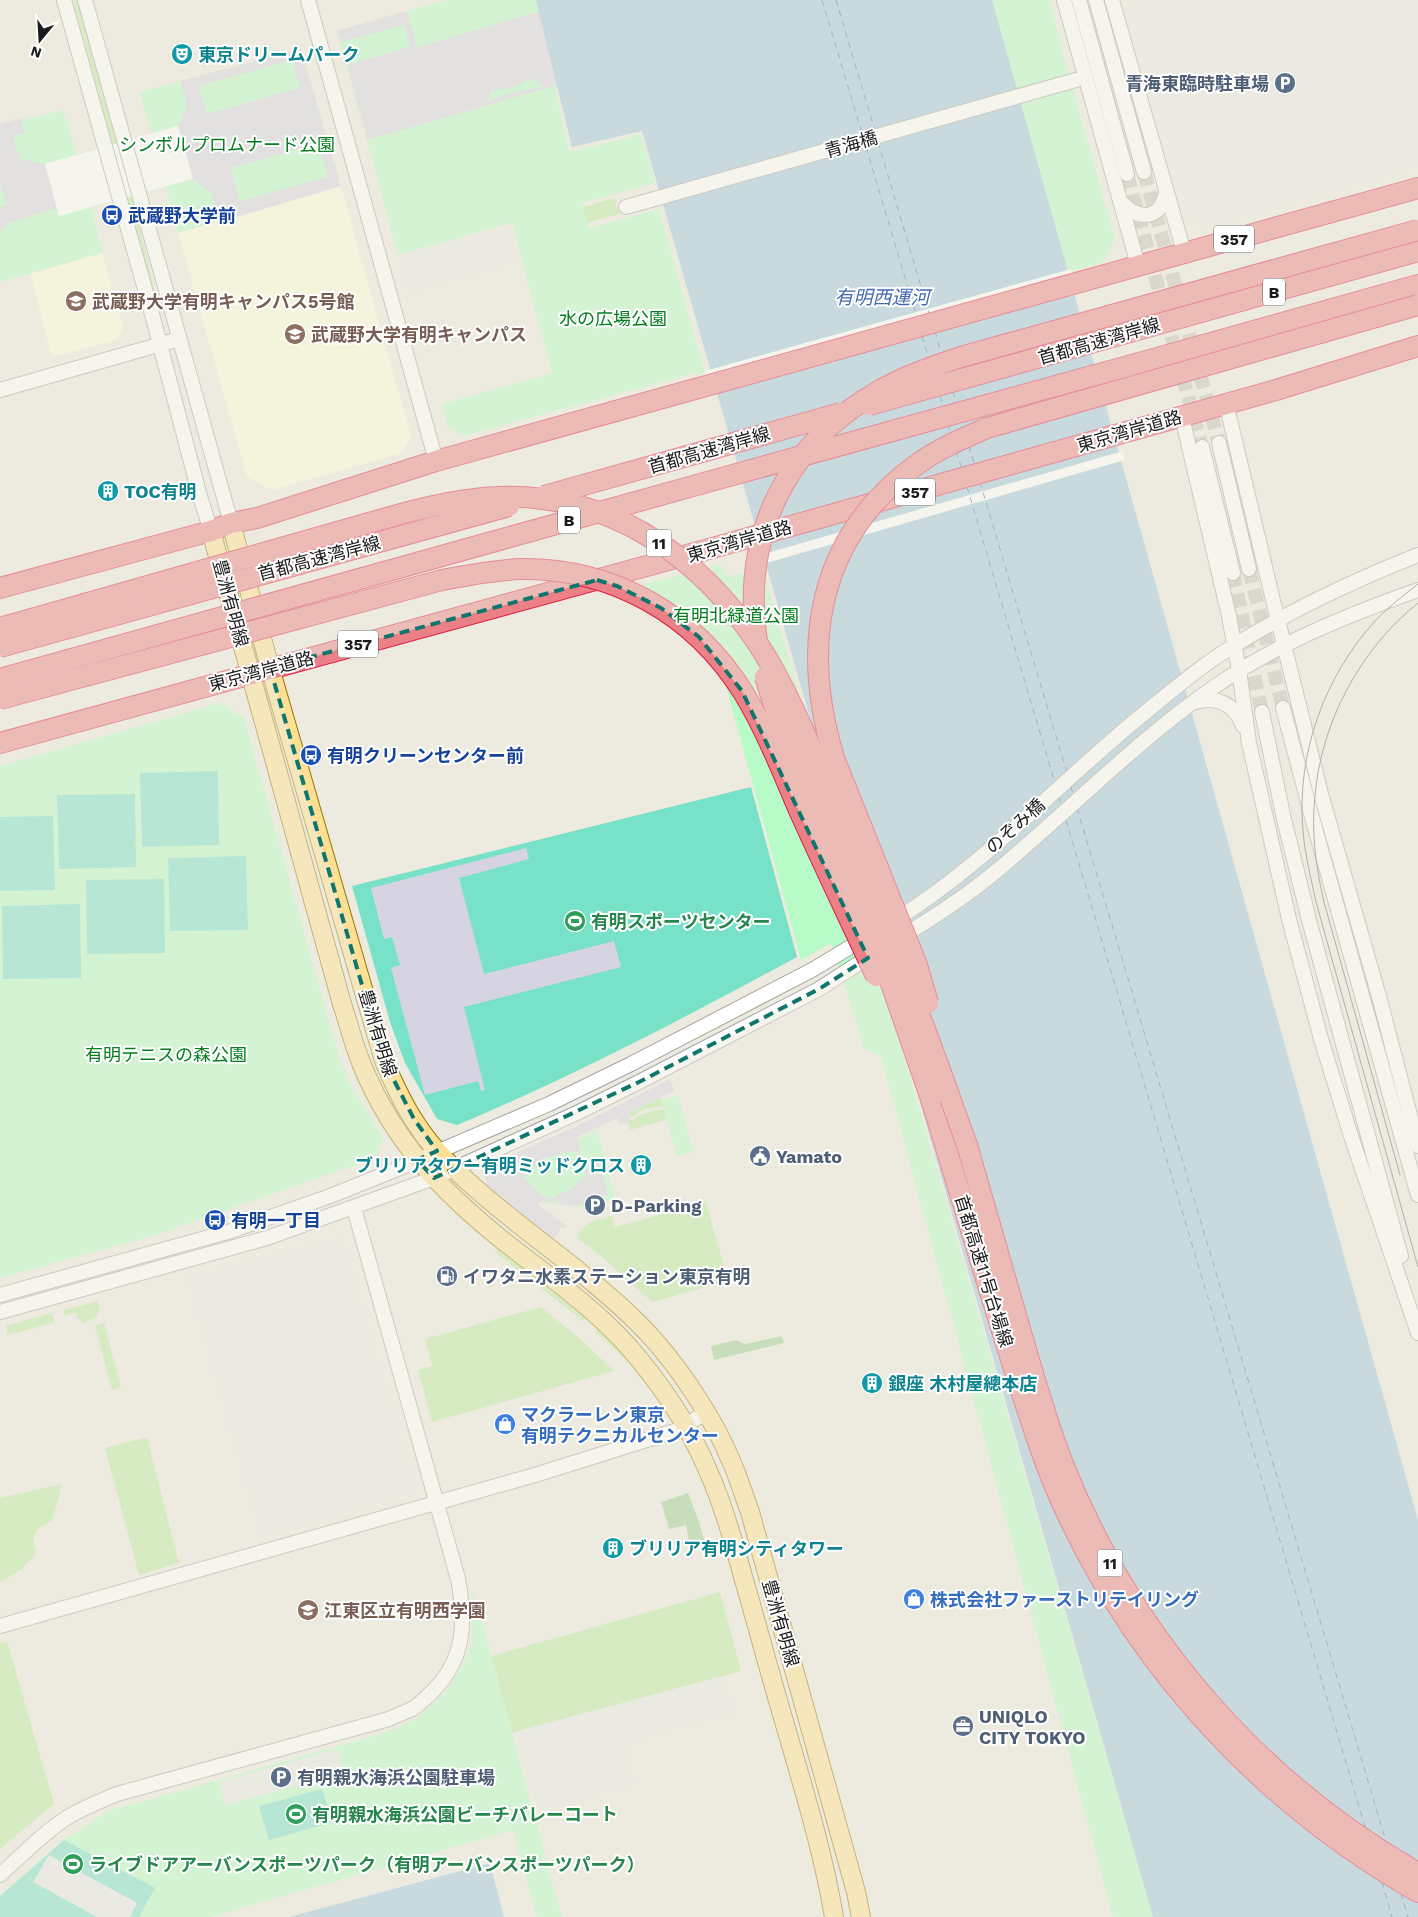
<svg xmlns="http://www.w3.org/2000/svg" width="1418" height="1917" font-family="'Work Sans','Noto Sans JP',sans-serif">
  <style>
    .education { fill: #faffd7 }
    .grass { fill: #bbeca1 }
    .forest { fill: #9bcf91 }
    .park { fill: #b7fcc6 }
    .pitch { fill: #77e2c7 }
    .parking { fill: #e7e7e7 }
    .plaza { fill: #d6d4e3; fill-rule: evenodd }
    .water { fill: #9cc6de }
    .pier { fill: #fff }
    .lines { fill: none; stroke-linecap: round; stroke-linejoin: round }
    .ferry { stroke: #436aaf; stroke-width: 1; stroke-dasharray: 6 5; stroke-linecap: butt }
    .minor-tunnel { stroke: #c3c1b8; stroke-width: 14; stroke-dasharray: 14 7; stroke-linecap: butt }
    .minor-casing { stroke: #a2a2a2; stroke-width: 16 }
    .major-casing { stroke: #927500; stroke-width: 20 }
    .highway-casing { stroke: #de1942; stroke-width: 22 }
    .minor { stroke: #fff; stroke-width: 14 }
    .major { stroke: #ffdf93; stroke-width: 18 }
    .highway { stroke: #eb8186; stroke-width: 20 }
    .tram { stroke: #696969; stroke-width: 1 }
    .highway-bridge-casing { stroke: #de1942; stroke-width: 22; stroke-linecap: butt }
    .highway-bridge { stroke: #eb8186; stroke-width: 20 }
    .marked { fill: none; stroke: #0f766e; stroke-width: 4; stroke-dasharray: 10 6; stroke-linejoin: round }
    .labels { text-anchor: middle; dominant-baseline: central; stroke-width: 4; stroke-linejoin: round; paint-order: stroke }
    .shield { fill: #fff; stroke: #5f5f5f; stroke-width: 1 }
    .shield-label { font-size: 16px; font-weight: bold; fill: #1b1b1b }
    .culture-label { font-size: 18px; font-weight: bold; fill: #0d838f; stroke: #fff; text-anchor: start }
    .service-label { font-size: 18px; font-weight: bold; fill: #4e5e75; stroke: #fff; text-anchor: start }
    .park-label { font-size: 18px; fill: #057d1f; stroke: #fff }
    .street-label { font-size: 18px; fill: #1b1b1b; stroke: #fff }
    .transit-label { font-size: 18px; font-weight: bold; fill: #164399; stroke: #fff; text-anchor: start }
    .education-label { font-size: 18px; font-weight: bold; fill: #785e54; stroke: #fff; text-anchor: start }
    .leisure-label { font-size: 18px; font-weight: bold; fill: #27864d; stroke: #fff; text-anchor: start }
    .shop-label { font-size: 18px; font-weight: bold; fill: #366cbe; stroke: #fff; text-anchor: start }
    .water-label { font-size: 19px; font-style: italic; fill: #436aaf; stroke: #fff }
  </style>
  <rect width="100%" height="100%" fill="#edebdf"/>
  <g class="education">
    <path d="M341,186L411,436L402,453L272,490L247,477L178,233Z"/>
    <path d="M102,253L123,327L117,340L52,357L30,274Z"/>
  </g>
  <g class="grass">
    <path d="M73,0H77L134,205L159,307L157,306Z"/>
    <path d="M614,198L619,214L569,228L571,202L573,210Z"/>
    <path d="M659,1098L666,1102L668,1106L644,1109L630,1118L628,1113Z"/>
    <path d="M656,1110H666L672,1118L630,1130L628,1122L640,1115Z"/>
    <path d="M706,1202L728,1281L652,1302L603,1258L577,1238L580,1237L576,1234L590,1222L612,1216L615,1227Z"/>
    <path d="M497,1249L585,1318L583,1321L495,1252Z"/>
    <path d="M98,1301L100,1312L93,1319L82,1323L81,1319L78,1320L76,1313L64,1316V1310Z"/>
    <path d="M541,1307L585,1343L614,1371L432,1422L418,1370L432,1366L425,1339Z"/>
    <path d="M51,1313L54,1320L53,1323L7,1335L6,1326Z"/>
    <path d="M104,1323L121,1387L112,1390L95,1326Z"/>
    <path d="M598,1329L627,1358L658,1395L656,1397L626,1360L596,1332Z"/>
    <path d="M147,1437L179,1563L139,1575L105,1448Z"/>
    <path d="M61,1484L60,1493L52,1521C36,1528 29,1536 36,1553L22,1569L0,1583V1498Z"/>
    <path d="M720,1592L741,1671L512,1733L491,1656Z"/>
    <path d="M7,1641L54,1804L0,1849V1643Z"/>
  </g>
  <g class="forest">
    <path d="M782,1336L784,1343L714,1360L711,1346L736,1340L745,1344Z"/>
    <path d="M688,1493L699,1522L706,1547L690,1546L686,1525L669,1529L661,1502Z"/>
  </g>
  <g class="park">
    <path d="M445,0H579L641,61L555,88L569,152L641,134L655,183L582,203L589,228L659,209L705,373L697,375L695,373L464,436L448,427L442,404L552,373L512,223L398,255L337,31Z"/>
    <path d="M991,0H1050L1067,69L1115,240L1102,263L1068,272Z"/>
    <path d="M301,49L341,186L178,233L166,187L92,208L102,253L0,282V126L63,110L77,155L152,134L139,92Z"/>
    <path d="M721,564L726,577L763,569L1153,1917H1113L881,1056L864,1048L831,943L801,960L715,646L631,588Z"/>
    <path d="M219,703L244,718L339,1057L349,1081L383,1138L375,1158L153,1236L0,1278V766Z"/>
    <path d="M678,1095L693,1152L677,1156L661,1101Z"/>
    <path d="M597,1130L615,1198L579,1207L547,1203L521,1193L518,1166Z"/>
    <path d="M473,1590L562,1917H537L513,1830L211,1917H0V1896L64,1840L108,1811L384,1733L419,1717L446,1692L463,1664L472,1643Z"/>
  </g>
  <g class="pitch">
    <path d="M218,771L219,845L142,847L140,773Z"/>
    <path d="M751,787L797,957C686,1017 574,1076 457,1125L437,1119L405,1063L390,1022L352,886Z"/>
    <path d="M135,794L136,867L59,869L57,795Z"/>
    <path d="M53,816L55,890L0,891V817Z"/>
    <path d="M246,856L248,930L170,931L168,858Z"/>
    <path d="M164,879L165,953L87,954L86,880Z"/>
    <path d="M80,904L81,978L3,979L2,906Z"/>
    <path d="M322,1789L333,1822L269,1840L259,1806Z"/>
    <path d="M64,1840L155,1888L139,1917H0V1896Z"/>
  </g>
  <g class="parking">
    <path d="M1128,0H1418V166L1205,227L1189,218Z"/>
    <path d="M505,228L514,261L410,292L400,256Z"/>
    <path d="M341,1238L416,1491L262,1536L189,1278Z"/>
    <path d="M723,1676L734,1712L623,1743L634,1783L540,1811L518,1731Z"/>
    <path d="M337,1749L344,1773L225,1805L219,1782Z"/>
    <path d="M49,1855L137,1903L130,1917H97L33,1882Z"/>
  </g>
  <g class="plaza">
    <path d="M580,0H650L641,61L367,140L347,65L410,47L404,25L341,42L337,31L407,11L417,48L454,36ZM533,78L542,87L513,92L488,101L491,90L512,88Z"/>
    <path d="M301,49L341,186L220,222L211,193L193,179L104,195L59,216L57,208L9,223L0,231V207L6,205L0,185V124L21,118L25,133L13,136L20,159L45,164L135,145L178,126L187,105L180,81ZM292,60L300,88L207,114L199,86ZM319,143L328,177L239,201L231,168Z"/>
    <path d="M526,848L529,859L459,878L484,974L614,941L621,967L464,1007L485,1090L481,1091L478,1081L425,1095L391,968L400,965L392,937L384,939L371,888Z"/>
    <path d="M670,1079L675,1091L629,1112L630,1122L620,1125L618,1118L577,1137L581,1158L588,1172L598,1155L608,1195L577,1206L564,1205L550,1201L539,1202L538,1205L567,1226L565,1229L562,1227L552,1240L497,1195L495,1196L487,1185L485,1178L488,1170L495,1162L575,1127ZM567,1152H577L586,1175L571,1189L550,1199L539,1193L527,1181L524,1177L537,1164L547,1158Z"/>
  </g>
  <g class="water">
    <path d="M536,0H992L1418,1520V1917H1153L642,131L572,147Z"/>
    <path d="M490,1863L504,1917H289Z"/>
  </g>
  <g class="pier">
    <path d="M178,126L193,179L59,216L45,164Z"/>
    <path d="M1071,269L1078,293L712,395L705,371Z"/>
    <path d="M1123,451L1125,460L756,566L753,557Z"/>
  </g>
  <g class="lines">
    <g class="ferry">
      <path d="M822,0L862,133"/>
      <path d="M836,0L875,131"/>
      <path d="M878,142L929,313"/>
      <path d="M866,147L917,318"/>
      <path d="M935,331L941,354"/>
      <path d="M922,336L929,359"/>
      <path d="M953,391L956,404"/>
      <path d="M940,396L943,407"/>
      <path d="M948,425L951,433"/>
      <path d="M969,446L974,464"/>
      <path d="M956,451L962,469"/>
      <path d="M980,482L1067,773"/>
      <path d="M967,487L1055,783"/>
      <path d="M1071,786L1073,795"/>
      <path d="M1059,796L1061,804"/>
      <path d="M1077,808L1386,1841"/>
      <path d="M1066,820L1366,1830"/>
      <path d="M1382,1882L1392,1917"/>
      <path d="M1401,1893L1408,1917"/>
    </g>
    <g class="minor-tunnel">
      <path d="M1144,172L1219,443"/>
      <path d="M1127,174L1202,447"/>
      <path d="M1249,569L1283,708"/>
      <path d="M1233,573L1262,712"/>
    </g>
    <g class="minor-casing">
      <g id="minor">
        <path d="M64,0L153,318L201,500L211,531"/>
        <path d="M85,0L231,523"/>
        <path d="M308,0L436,461"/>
        <path d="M1064,0L1138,265"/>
        <path d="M1079,0L1127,174"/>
        <path d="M1096,0L1144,172"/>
        <path d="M1112,0L1184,252"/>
        <path d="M1120,201C1138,221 1161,221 1166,191"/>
        <path d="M626,207L1076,80"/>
        <path d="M0,390L179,339"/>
        <path d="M1226,403L1271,592L1321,794L1380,1000L1418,1146"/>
        <path d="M1182,417L1229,616L1239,670L1249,743L1289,919L1321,1039L1351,1136L1418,1333"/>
        <path d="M1219,443L1249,569"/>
        <path d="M1202,447L1233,573"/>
        <path d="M1195,702C1217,696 1235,704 1243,726"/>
        <path d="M1283,708L1310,810L1418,1195"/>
        <path d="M1262,712L1283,815L1309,920L1401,1256"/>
        <path d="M892,922C982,867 1055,787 1136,720C1168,694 1200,666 1235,645C1293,609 1355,580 1418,555"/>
        <path d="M898,939C931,919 964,898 994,873C1068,812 1135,742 1214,687C1276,644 1347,615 1418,590"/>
        <path d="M0,1295L231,1231L333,1195L395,1170L549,1104L631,1064L812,970L867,937"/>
        <path d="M0,1312L267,1238L434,1178L579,1112L639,1082L819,989L875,953"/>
        <path d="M0,1626L535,1475L675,1431L706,1413"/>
        <path d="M0,1875C22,1855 43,1833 68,1817C83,1808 100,1801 117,1794L389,1719C397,1715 406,1712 414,1708C421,1703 428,1696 434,1690C465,1658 466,1621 458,1579L354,1208"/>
      </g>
    </g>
    <g class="major-casing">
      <g id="major">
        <path d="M231,523L270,668L384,1061C398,1094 414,1126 438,1152C499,1218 579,1263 642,1327C677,1363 713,1417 732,1463C739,1479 744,1496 750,1512L856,1892L861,1917"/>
        <path d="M211,531L342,1004C349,1025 354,1046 362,1065C393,1141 443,1193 506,1243C552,1279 602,1313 639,1359C667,1393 692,1432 709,1473C724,1507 734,1544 744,1580C756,1621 767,1663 779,1704C799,1774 822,1845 834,1917"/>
      </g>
    </g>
    <g class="highway-casing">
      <g id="highway">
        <path d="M1130,332L1418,251"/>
        <path d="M1139,363L1418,285"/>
        <path d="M0,588L211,531L231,523L257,518L436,461L1418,188"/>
        <path d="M0,743L716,547L1276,390L1418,346"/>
        <path d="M931,1099C957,1183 982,1268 1009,1353C1027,1408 1043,1464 1068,1516C1143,1675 1266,1805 1418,1892"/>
        <path d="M967,1145C983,1200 999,1256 1015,1312C1030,1363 1044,1415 1063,1464C1132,1637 1257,1781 1418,1873"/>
      </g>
    </g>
    <use href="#minor" class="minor"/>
    <use href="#major" class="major"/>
    <use href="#highway" class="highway"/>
    <g class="tram">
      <path d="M1418,584C1403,596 1388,607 1375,621C1324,677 1296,755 1303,831C1305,855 1311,878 1316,902L1418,1267"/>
      <path d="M1400,1175L1324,902C1316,867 1311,832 1315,796C1321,723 1360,649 1418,603"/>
    </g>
    <g class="highway-bridge-casing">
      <g id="highway-bridge">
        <path d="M869,405L1130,332"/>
        <path d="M544,496L841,413"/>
        <path d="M0,628L390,517C439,503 492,492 543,499C641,511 719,578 768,660C800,715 823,778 848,837C866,882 886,926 903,972C926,1029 946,1087 967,1145"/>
        <path d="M757,642C741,538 785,445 877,392C904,376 934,366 964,356L1418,230"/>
        <path d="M0,647L509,506"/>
        <path d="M765,677L776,711L880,952L931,1099"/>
        <path d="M0,679L693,486L1139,363"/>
        <path d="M0,699L442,580C468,575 495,570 521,569C613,568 694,614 743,692C765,728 781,768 798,808C823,864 850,920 876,976"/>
        <path d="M928,1003L917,965L834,758C800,644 817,536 919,463C940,448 964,438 987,428L1418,305"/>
      </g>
    </g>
    <use href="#highway-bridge" class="highway-bridge"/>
  </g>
  <path d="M0 0H1418V1917H0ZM597,580L617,586L661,608L699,637L742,691L868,958L819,989L639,1082L434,1178L417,1160L437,1151L414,1119L384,1061L270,668Z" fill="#edebdf" fill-opacity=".55" fill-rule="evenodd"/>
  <path class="marked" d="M597,580L617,586L661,608L699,637L742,691L868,958L819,989L639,1082L434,1178L417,1160L437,1151L414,1119L384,1061L270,668Z"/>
  <defs>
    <g id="theatre-disc" transform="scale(1.125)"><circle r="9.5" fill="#0f9aa8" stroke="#fff"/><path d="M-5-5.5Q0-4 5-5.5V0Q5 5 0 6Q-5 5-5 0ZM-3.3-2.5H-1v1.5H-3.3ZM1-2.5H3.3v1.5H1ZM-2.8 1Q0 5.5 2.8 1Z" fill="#fff"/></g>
    <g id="parking-disc" transform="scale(1.125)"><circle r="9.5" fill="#5c6f8a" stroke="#fff"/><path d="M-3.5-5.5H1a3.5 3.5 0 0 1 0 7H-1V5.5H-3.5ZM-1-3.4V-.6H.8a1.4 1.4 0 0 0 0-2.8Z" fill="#fff"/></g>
    <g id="bus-disc" transform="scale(1.125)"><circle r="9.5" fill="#1a4fb4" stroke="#fff"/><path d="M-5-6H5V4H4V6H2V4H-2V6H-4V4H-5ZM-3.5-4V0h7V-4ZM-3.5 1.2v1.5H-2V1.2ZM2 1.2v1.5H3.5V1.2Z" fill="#fff"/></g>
    <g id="university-disc" transform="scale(1.125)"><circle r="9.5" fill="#8d6e63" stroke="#fff"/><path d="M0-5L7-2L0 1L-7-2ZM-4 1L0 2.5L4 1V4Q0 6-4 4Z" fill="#fff"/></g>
    <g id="building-disc" transform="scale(1.125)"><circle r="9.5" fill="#0f9aa8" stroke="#fff"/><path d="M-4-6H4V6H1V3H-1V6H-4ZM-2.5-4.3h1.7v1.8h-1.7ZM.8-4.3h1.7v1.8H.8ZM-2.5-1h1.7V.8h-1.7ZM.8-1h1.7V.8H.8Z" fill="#fff"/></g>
    <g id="stadium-disc" transform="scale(1.125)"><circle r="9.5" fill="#2e9e5b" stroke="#fff"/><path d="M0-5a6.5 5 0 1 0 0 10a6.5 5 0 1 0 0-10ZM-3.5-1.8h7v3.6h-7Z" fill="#fff"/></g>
    <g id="civic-disc" transform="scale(1.125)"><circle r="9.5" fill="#5c6f8a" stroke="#fff"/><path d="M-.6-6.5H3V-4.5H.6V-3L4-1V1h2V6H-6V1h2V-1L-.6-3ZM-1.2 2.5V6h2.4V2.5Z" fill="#fff"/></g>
    <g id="fuel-disc" transform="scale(1.125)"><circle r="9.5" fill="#5c6f8a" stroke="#fff"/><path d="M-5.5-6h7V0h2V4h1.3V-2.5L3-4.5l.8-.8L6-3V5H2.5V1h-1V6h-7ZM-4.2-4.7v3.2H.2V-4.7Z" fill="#fff"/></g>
    <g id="shop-disc" transform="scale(1.125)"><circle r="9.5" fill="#3f7fe0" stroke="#fff"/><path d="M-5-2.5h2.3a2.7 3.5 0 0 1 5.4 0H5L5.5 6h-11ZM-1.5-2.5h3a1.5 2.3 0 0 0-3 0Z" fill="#fff"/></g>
    <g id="school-disc" transform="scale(1.125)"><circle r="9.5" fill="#8d6e63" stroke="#fff"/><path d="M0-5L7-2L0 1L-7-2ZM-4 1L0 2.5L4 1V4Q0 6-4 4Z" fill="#fff"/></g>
    <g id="office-disc" transform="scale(1.125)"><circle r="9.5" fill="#5c6f8a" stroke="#fff"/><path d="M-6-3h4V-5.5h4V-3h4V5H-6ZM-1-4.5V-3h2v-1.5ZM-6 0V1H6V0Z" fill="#fff"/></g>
  </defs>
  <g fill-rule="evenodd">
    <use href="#theatre-disc" x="182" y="54"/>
    <use href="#parking-disc" x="1285" y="83"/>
    <use href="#bus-disc" x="112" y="215"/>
    <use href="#university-disc" x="76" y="301"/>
    <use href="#university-disc" x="295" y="334"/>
    <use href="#building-disc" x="108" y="491"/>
    <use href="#bus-disc" x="311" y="755"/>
    <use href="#stadium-disc" x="575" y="921"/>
    <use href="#civic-disc" x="760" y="1156"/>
    <use href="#building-disc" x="641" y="1165"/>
    <use href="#parking-disc" x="595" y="1205"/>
    <use href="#bus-disc" x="215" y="1220"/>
    <use href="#fuel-disc" x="447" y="1276"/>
    <use href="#building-disc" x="872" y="1383"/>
    <use href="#shop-disc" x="505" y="1424"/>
    <use href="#building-disc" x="613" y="1548"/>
    <use href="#shop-disc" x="914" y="1599"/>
    <use href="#school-disc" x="308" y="1610"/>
    <use href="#office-disc" x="963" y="1726"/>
    <use href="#parking-disc" x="281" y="1777"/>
    <use href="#stadium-disc" x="296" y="1814"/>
    <use href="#stadium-disc" x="73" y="1864"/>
  </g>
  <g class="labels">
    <g class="shield">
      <rect x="1214" y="225.5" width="40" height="27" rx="4"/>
      <rect x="1263" y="278.5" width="22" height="27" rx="4"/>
      <rect x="895" y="478.5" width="40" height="27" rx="4"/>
      <rect x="558" y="506.5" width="22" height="27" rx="4"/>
      <rect x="646.5" y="529.5" width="25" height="27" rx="4"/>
      <rect x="338" y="630.5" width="40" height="27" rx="4"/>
      <rect x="1097.5" y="1549.5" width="25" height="27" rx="4"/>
    </g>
    <g class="shield-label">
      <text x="1234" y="239">357</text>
      <text x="1274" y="292">B</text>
      <text x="915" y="492">357</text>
      <text x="569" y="520">B</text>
      <text x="659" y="543">11</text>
      <text x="358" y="644">357</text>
      <text x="1110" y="1563">11</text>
    </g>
    <g class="culture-label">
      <text x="198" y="54">東京ドリームパーク</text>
      <text x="124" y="491">TOC有明</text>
      <text x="625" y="1165" text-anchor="end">ブリリアタワー有明ミッドクロス</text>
      <text x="888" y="1383">銀座 木村屋總本店</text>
      <text x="629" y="1548">ブリリア有明シティタワー</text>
    </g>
    <g class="service-label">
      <text x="1269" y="83" text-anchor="end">青海東臨時駐車場</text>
      <text x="776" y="1156">Yamato</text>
      <text x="611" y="1205">D-Parking</text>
      <text x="463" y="1276">イワタニ水素ステーション東京有明</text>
      <text x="979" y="1716">UNIQLO<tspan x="979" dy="21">CITY TOKYO</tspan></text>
      <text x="297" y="1777">有明親水海浜公園駐車場</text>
    </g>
    <g class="park-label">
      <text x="227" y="144">シンボルプロムナード公園</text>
      <text x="613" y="318">水の広場公園</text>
      <text x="736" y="615">有明北緑道公園</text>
      <text x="166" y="1054">有明テニスの森公園</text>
    </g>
    <g class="street-label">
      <text transform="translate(851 144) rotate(-16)">青海橋</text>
      <text transform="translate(1099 341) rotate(-16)">首都高速湾岸線</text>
      <text transform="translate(1129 431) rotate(-16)">東京湾岸道路</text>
      <text transform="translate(709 450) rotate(-16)">首都高速湾岸線</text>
      <text transform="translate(739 541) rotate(-16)">東京湾岸道路</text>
      <text transform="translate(319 558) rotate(-15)">首都高速湾岸線</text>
      <text transform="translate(231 603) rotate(75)">豊洲有明線</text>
      <text transform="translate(261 671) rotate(-15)">東京湾岸道路</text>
      <text transform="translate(1015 826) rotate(-42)">のぞみ橋</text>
      <text transform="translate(378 1033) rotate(73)">豊洲有明線</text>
      <text transform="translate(984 1271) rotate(73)">首都高速11号台場線</text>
      <text transform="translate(781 1623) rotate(74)">豊洲有明線</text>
    </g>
    <g class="transit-label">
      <text x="128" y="215">武蔵野大学前</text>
      <text x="327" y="755">有明クリーンセンター前</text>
      <text x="231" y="1220">有明一丁目</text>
    </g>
    <g class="education-label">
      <text x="92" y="301">武蔵野大学有明キャンパス5号館</text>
      <text x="311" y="334">武蔵野大学有明キャンパス</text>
      <text x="324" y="1610">江東区立有明西学園</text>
    </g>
    <g class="leisure-label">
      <text x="591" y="921">有明スポーツセンター</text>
      <text x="312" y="1814">有明親水海浜公園ビーチバレーコート</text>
      <text x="89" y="1864">ライブドアアーバンスポーツパーク（有明アーバンスポーツパーク）</text>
    </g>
    <g class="shop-label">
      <text x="521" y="1414">マクラーレン東京<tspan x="521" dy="21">有明テクニカルセンター</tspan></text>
      <text x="930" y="1599">株式会社ファーストリテイリング</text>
    </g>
    <g class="water-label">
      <text x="882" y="297">有明西運河</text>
    </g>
  </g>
  <g transform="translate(40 40) rotate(198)" stroke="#ffffff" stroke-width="4" paint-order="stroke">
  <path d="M0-4L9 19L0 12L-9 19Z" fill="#1b1b1b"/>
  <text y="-8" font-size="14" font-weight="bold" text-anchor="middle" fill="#1b1b1b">N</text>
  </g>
</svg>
